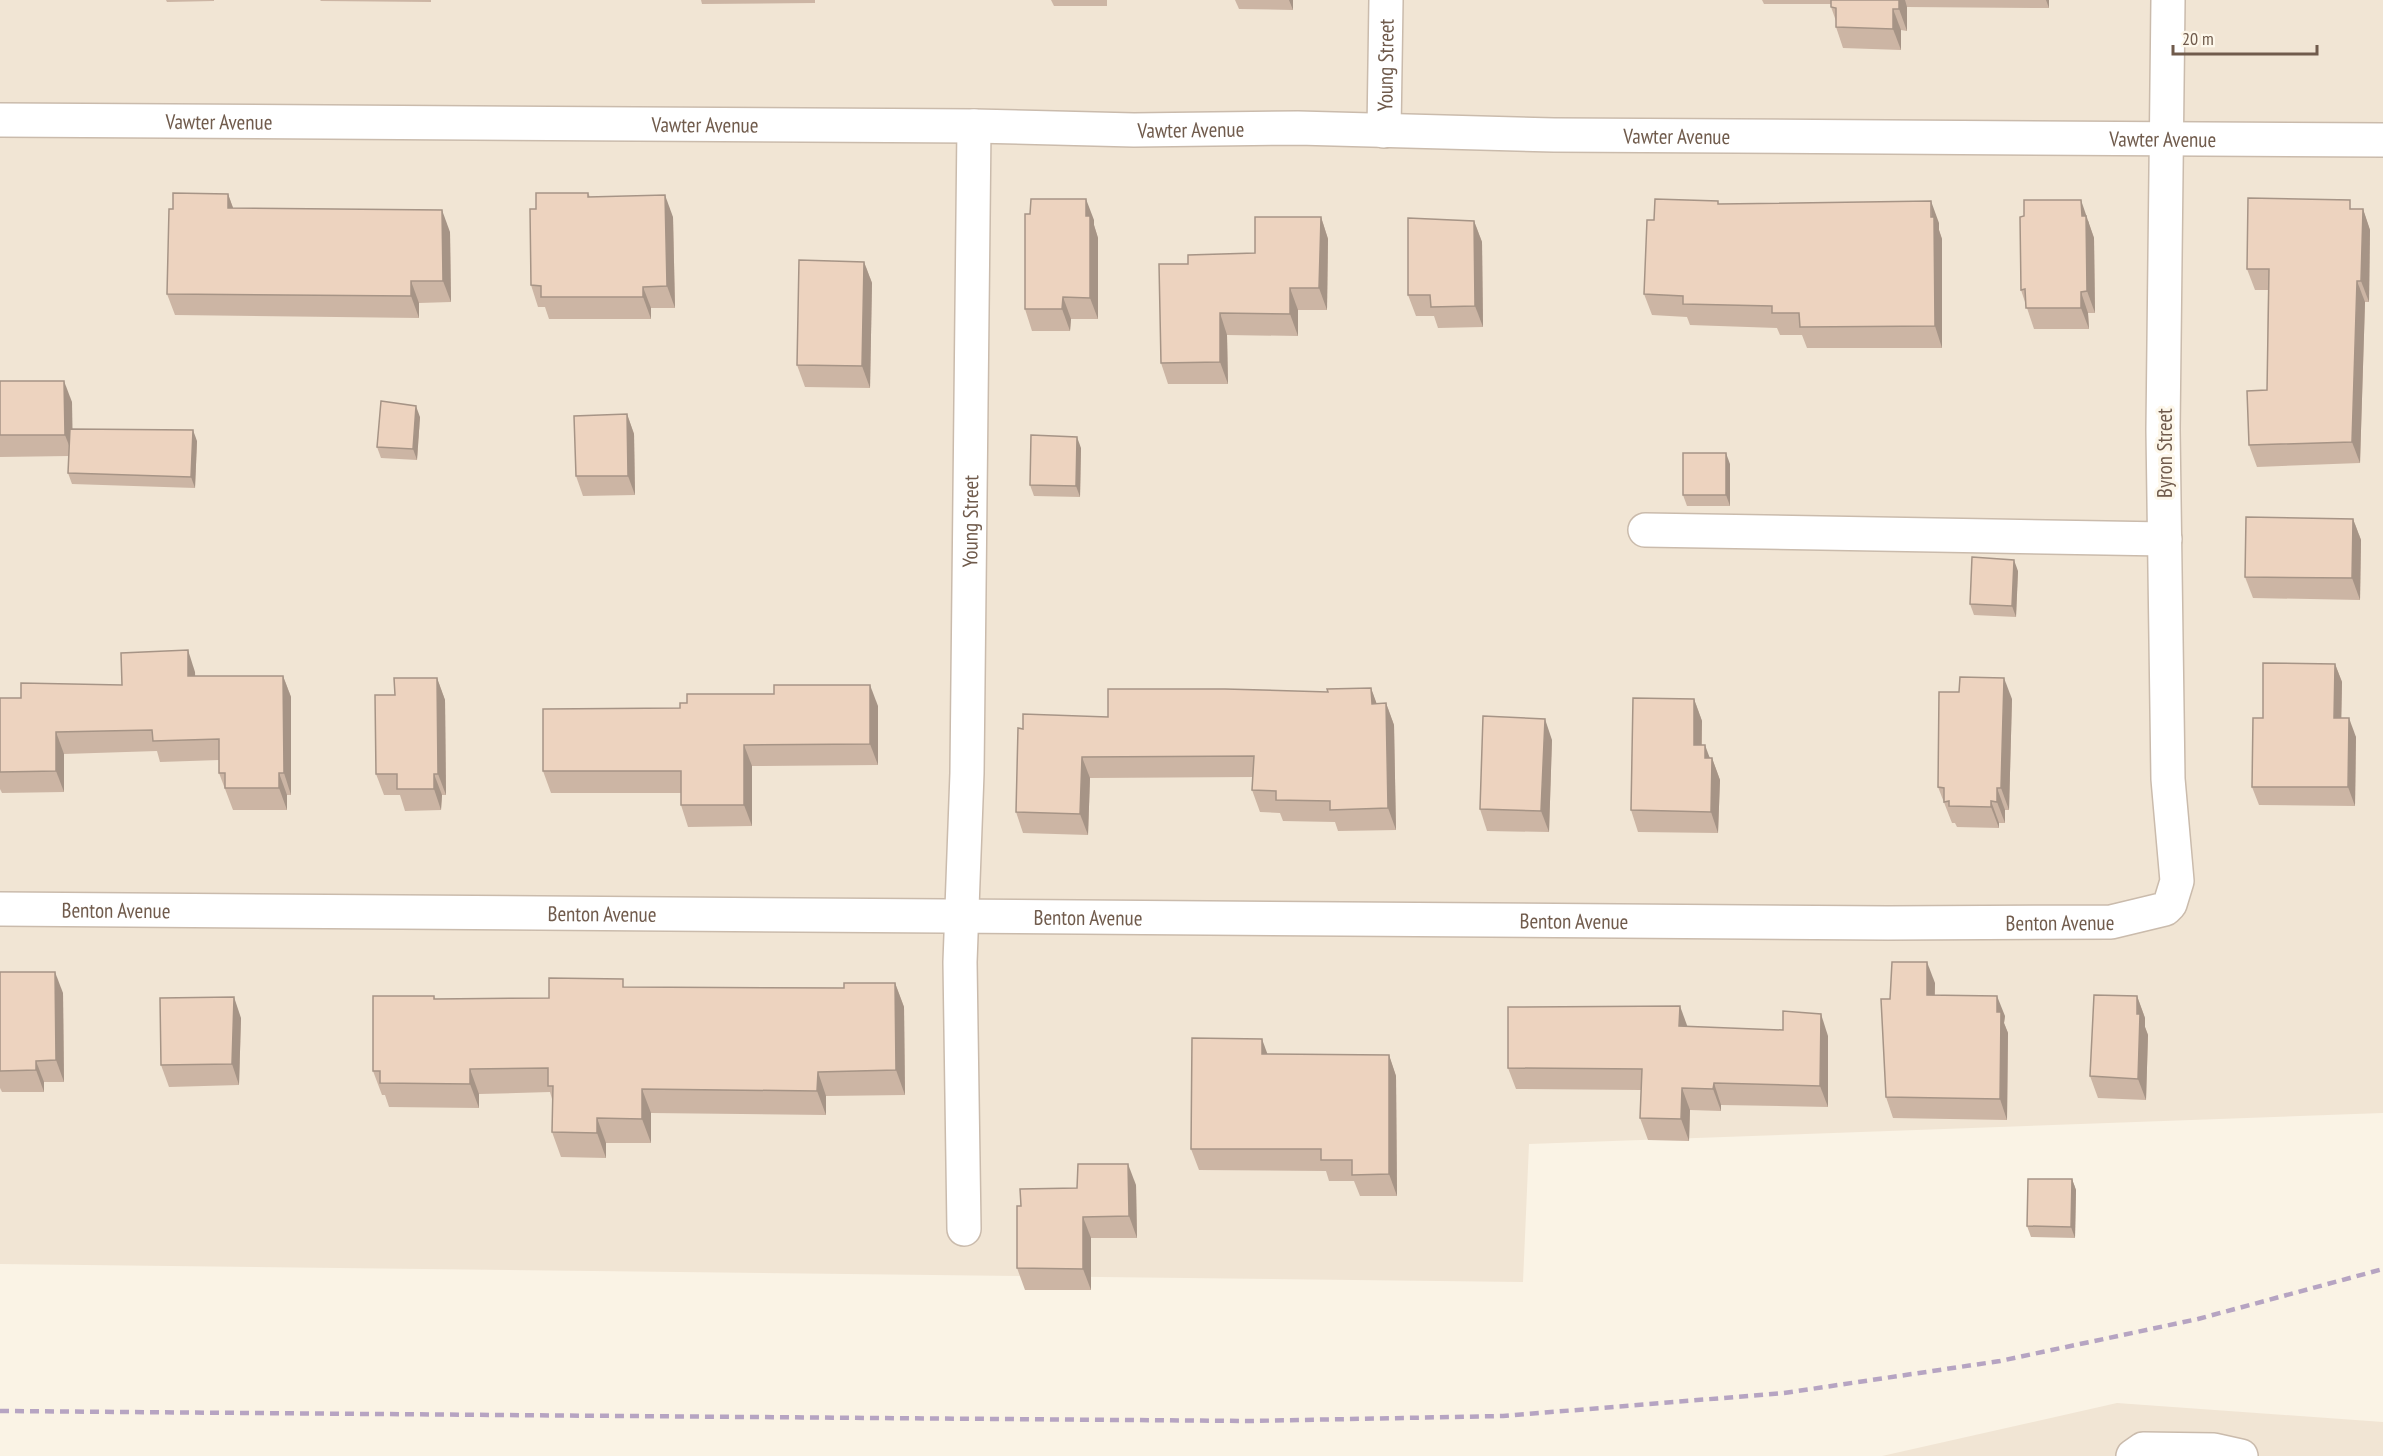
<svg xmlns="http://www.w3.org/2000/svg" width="2383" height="1456" font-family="'PT Sans Narrow',sans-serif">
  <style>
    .residential { fill: #f1e5d4 }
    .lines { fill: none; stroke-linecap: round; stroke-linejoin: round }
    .minor-casing { stroke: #cabbac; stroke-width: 36 }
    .minor { stroke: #fff; stroke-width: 33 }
    .rail { stroke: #b6a4c2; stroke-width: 4.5; stroke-dasharray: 9 6; stroke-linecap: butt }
    .wall { fill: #ccb5a4 }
    .shaded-wall { fill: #a69486 }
    .building { fill: #edd3bf; stroke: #a69486; stroke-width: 1.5 }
    .labels { text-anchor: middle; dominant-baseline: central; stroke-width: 6; stroke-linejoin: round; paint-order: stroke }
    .street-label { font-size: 21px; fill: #705b4c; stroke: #fdf7ea }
  </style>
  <rect width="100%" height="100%" fill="#faf3e5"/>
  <g class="residential">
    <path d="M0,0H2383V1113L1529,1144L1523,1282L0,1264Z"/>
    <path d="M2117,1403L2383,1422V1456H1882Z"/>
  </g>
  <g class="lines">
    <g class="minor-casing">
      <g id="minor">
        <path id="s1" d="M0,120L974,126L1134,130L1298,128L1554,135L2383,140"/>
        <path id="s2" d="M1384,131L1386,0"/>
        <path d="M1645,530L2165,539"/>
        <path id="s3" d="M0,909L1888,923L2111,922L2165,909L2170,904L2177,881L2168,779L2163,430L2168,0"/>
        <path id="s4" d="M964,1229L960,962L967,773L974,126"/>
        <path d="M2133,1456L2143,1449L2214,1450L2241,1456"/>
      </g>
    </g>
    <use href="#minor" class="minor"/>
    <path class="rail" d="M0,1411L1250,1421L1503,1416L1784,1393L2000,1361L2198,1319L2383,1269"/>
  </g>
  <g class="wall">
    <path d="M166,0H214V1L167,2Z"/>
    <path d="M320,0H431V2L321,1Z"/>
    <path d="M701,0H815V3L702,4Z"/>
    <path d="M1051,0H1107V6H1054Z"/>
    <path d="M1235,0H1293V10L1239,9Z"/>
    <path d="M1762,0H2049V8L1907,7V31L1901,30V50L1843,48L1836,27V21L1831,7V4H1764Z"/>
    <path d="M588,193L590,197L673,217L675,308H651V319H549L545,307H538L531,285L536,209Z"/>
    <path d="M228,194L233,208L450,232L451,302L419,303V318L175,315L167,294Z"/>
    <path d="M1719,204L1939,223V230L1942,239V348H1807L1802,335H1780L1777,328L1690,325L1687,317L1652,315L1644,294L1654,220Z"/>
    <path d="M2353,209H2363L2370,230L2369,302H2365L2360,463L2257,467L2249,445L2267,390L2268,290H2255L2247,269Z"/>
    <path d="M1321,217L1328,239L1327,310H1298V336L1227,335L1228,384H1168L1161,363L1188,264L1255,253Z"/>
    <path d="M1094,220V225L1098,238V319H1071L1070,331H1032L1025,309Z"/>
    <path d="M1474,221L1482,242L1483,327L1438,328L1434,316H1416L1408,295Z"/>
    <path d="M2089,221V224L2094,238L2095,313H2088L2089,329H2034L2021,290Z"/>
    <path d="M864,262L872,283L870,388L805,387L797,365Z"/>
    <path d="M0,381L72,402V429L197,441L195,488L72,484L68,473L69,456L0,457Z"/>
    <path d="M627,414L634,434L635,495L583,496L576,476Z"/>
    <path d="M420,417L417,460L381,458L377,447Z"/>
    <path d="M1081,448L1080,497L1034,496L1030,485Z"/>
    <path d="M1730,464V506H1687L1683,495Z"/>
    <path d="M2353,519L2361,540L2360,600L2253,598L2245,577Z"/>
    <path d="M2018,571L2016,617L1974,615L1970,604Z"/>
    <path d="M2335,664L2342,682L2341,718L2356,737L2355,806L2259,805L2252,787L2263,718Z"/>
    <path d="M195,672V676H283L291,697V795H287V810H233L219,773V760L160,762L157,751L64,754V792L2,793L0,789V698H21L122,685Z"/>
    <path d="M437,678L445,700L446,795H442L441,810L405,811L400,795H384L376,774L395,695Z"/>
    <path d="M1371,688L1376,703H1386L1394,725L1396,830L1338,831L1335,822L1283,821L1280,813L1260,812L1252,790L1253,777L1090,778L1088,835L1023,833L1016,812L1023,729L1108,717Z"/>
    <path d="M1694,699L1702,721V745L1710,758H1712L1720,780L1718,833L1638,832L1631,810Z"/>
    <path d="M2012,699L2009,810H2005V823H1999V828L1957,827L1955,823H1952L1938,787Z"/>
    <path d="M878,706V765L752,766V826L688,827L681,805V793H551L543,771Z"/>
    <path d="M1552,740L1549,832L1487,831L1480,809Z"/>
    <path d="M0,972L63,993L64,1082H44V1092H2L0,1088Z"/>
    <path d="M895,983L904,1007L905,1095L826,1096V1115L651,1113V1143H606V1158L561,1157L552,1132V1099L550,1092L479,1094V1108L389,1107L385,1095H382L373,1071L434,996L435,999L549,998L626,987L844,988Z"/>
    <path d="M1935,983V995L2005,1016L2004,1023L2008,1033L2007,1120L1893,1118L1886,1097L1890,999Z"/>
    <path d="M2137,996L2145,1018V1027L2148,1035L2146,1100L2098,1098L2090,1076Z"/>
    <path d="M241,1018L239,1085L169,1087L161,1065Z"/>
    <path d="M1687,1027L1828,1036V1107L1721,1105V1111L1690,1110L1689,1141L1648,1140L1640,1118L1641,1090L1516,1089L1508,1068Z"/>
    <path d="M1267,1054L1389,1055L1396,1076L1397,1196H1360L1354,1181H1329L1326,1171L1199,1170L1191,1149Z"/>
    <path d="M2072,1179L2076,1190L2075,1238L2031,1237L2027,1226Z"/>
    <path d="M1136,1185L1137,1238H1091V1290H1025L1017,1268L1021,1206L1077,1188Z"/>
  </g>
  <g class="shaded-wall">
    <path d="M1289,0H1293V10Z"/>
    <path d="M1899,0H1905L1907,7V31L1899,9Z"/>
    <path d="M2046,0H2049V8Z"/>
    <path d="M1893,9L1901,30V50L1893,29Z"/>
    <path d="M228,194L236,216L228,208Z"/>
    <path d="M665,195L673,217L675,308L667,286Z"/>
    <path d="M1086,199L1094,220V225L1098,238V319L1090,298L1086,216Z"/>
    <path d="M2081,200L2094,238L2095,313L2087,291L2082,216Z"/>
    <path d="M1931,201L1939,223V230L1942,239V348L1935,326Z"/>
    <path d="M2363,209L2370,230L2369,302L2361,281Z"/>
    <path d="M442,210L450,232L451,302L443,281Z"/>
    <path d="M1321,217L1328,239L1327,310L1319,288Z"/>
    <path d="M1474,221L1482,242L1483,327L1475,306Z"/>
    <path d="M864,262L872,283L870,388L862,366Z"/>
    <path d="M411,281L419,303V318L411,296Z"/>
    <path d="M2357,281L2365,302L2360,463L2352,442Z"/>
    <path d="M643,287L651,308V319L643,297Z"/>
    <path d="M1290,288L1298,310V336L1290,314Z"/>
    <path d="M2081,292L2088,313L2089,329L2081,308Z"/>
    <path d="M1063,297L1071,319L1070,331L1062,309Z"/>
    <path d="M1220,313L1227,335L1228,384L1220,362Z"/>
    <path d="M64,381L72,402L73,456L65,435Z"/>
    <path d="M416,406L420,417L417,460L413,449Z"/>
    <path d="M627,414L634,434L635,495L628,476Z"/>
    <path d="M193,430L197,441L195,488L191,477Z"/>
    <path d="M1077,437L1081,448L1080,497L1076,486Z"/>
    <path d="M1726,453L1730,464V506L1726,495Z"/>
    <path d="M2353,519L2361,540L2360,600L2352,578Z"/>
    <path d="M2014,560L2018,571L2016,617L2012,606Z"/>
    <path d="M188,650L195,672L196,697L188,676Z"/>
    <path d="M2335,664L2342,682L2341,737L2334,718Z"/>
    <path d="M283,676L291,697V795L284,773Z"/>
    <path d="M437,678L445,700L446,795L438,774Z"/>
    <path d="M2004,678L2012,699L2009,810L2001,788Z"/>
    <path d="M870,685L878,706V765L870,744Z"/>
    <path d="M1371,688L1379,710L1372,704Z"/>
    <path d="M1694,699L1702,721L1701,766L1694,745Z"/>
    <path d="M1386,703L1394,725L1396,830L1388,808Z"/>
    <path d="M2349,718L2356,737L2355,806L2348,787Z"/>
    <path d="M1545,719L1552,740L1549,832L1541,811Z"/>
    <path d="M56,732L64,754V792L56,771Z"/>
    <path d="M744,745L752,766V826L744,805Z"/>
    <path d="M1705,745L1712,764V758L1720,780L1718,833L1711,812L1705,758Z"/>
    <path d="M1082,757L1090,778L1088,835L1080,814Z"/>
    <path d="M279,773L287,795V810L279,788Z"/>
    <path d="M434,774L442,795L441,810L434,789Z"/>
    <path d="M1997,788L2005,810V823L1997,802Z"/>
    <path d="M1991,801L1999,823V828L1991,807Z"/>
    <path d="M1927,962L1935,983L1934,1016L1927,995Z"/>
    <path d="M55,972L63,993L64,1082L56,1060Z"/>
    <path d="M895,983L904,1007L905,1095L896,1070Z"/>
    <path d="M1997,996L2005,1016L2004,1023L2008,1033L2007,1120L2000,1099L1997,1012Z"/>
    <path d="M2137,996L2145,1018V1027L2148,1035L2146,1100L2138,1079Z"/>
    <path d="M234,997L241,1018L239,1085L232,1064Z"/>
    <path d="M1680,1006L1688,1028L1679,1026Z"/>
    <path d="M1821,1014L1828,1036V1107L1820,1086Z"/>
    <path d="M1262,1039L1270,1061L1262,1054Z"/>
    <path d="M1389,1055L1396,1076L1397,1196L1389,1174Z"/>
    <path d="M36,1061L44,1082V1092L36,1070Z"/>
    <path d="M470,1069L479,1094V1108L470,1084Z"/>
    <path d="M818,1072L826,1096V1115L817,1091Z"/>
    <path d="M1714,1083L1721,1105V1111L1713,1089Z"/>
    <path d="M1682,1088L1690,1110L1689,1141L1681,1119Z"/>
    <path d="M642,1089L651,1113V1143L642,1119Z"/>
    <path d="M597,1118L606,1143V1158L597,1133Z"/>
    <path d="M1128,1164L1136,1185L1137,1238L1129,1216Z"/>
    <path d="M2072,1179L2076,1190L2075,1238L2071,1227Z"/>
    <path d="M1083,1217L1091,1238V1290L1083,1269Z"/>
  </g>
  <g class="building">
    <path d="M1831,0H1899V9H1893V29L1836,27V8L1831,7Z"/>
    <path d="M173,193L228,194V208L442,210L443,281H411V296L167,294L169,209H173Z"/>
    <path d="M536,193H588V197L665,195L667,286L643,287V297H541V286L531,285L530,209H536Z"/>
    <path d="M2248,198L2350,200V209H2363L2361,281H2357L2352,442L2249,445L2247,391L2267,390L2269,269H2247Z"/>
    <path d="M1031,199H1086V216H1090V298L1063,297L1062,309H1025V214H1030Z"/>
    <path d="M1655,199L1718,201V204L1931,201V217H1934L1935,326L1800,327L1799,313H1772V306L1683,304V296L1644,294L1647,220H1654Z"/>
    <path d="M2024,200H2081L2082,216H2086L2087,291L2081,292V308H2026L2025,289L2021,290L2020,217L2024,216Z"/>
    <path d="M1255,217H1321L1319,288H1290V314L1220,313V362L1161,363L1159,264H1188V255L1255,253Z"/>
    <path d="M1408,218L1474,221L1475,306L1431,307L1430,295H1408Z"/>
    <path d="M799,260L864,262L862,366L797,365Z"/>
    <path d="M0,381H64L65,435H0Z"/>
    <path d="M381,401L416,406L413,449L377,447Z"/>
    <path d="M627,414L628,476H576L574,416Z"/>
    <path d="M70,429L193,430L191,477L68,473Z"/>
    <path d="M1031,435L1077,437L1076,486L1030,485Z"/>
    <rect x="1683" y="453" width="43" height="42"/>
    <path d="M2246,517L2353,519L2352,578L2245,577Z"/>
    <path d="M1972,557L2014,560L2012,606L1970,604Z"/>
    <path d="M188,650V676H283L284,773H279V788H225V773H219V739L153,741L152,730L56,732V771L0,772V698H21V683L122,685L121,653Z"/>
    <path d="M2263,663L2335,664L2334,718H2349L2348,787H2252L2253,718H2263Z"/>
    <path d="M1960,677L2004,678L2001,788H1997V802L1991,801V807L1949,806V801L1944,802V788L1938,787L1939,692H1959Z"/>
    <path d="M394,678H437L438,774H434V789H397V774H376L375,695H395Z"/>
    <path d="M774,685H870V744L744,745V805H681V771H543V709L680,708V703H687V694H774Z"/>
    <path d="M1371,688L1372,704L1386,703L1388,808L1330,810V801L1276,800V791L1252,790L1254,756L1082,757L1080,814L1016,812L1018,728L1023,729V714L1108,717V689H1225L1328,692L1327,689Z"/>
    <path d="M1633,698L1694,699V745H1705V758H1712L1711,812L1631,810Z"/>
    <path d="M1483,716L1545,719L1541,811L1480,809Z"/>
    <path d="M1892,962H1927V995L1997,996V1012H2001L2000,1099L1886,1097L1881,999H1890Z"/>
    <path d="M0,972H55L56,1060L36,1061V1070L0,1071Z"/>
    <path d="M549,978L623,979V987L844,988V983H895L896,1070L818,1072L817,1091L642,1089V1119L597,1118V1133L552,1132L553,1086H548V1068L470,1069V1084L380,1083V1071H373V996H434V999L549,998Z"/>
    <path d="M2094,995L2137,996V1014H2140L2138,1079L2090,1076Z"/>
    <path d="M234,997L232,1064L161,1065L160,998Z"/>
    <path d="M1680,1006L1679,1026L1783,1030V1011L1821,1014L1820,1086L1714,1083L1713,1089L1682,1088L1681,1119L1640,1118L1642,1069L1508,1068V1007Z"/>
    <path d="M1192,1038L1262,1039V1054L1389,1055V1174L1352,1175V1160H1321V1149H1191Z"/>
    <path d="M1078,1164H1128L1129,1216L1083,1217V1269L1017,1268V1206H1021L1020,1189L1077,1188Z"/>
    <path d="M2028,1179H2072L2071,1227L2027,1226Z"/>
  </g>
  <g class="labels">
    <g class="street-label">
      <text stroke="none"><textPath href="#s2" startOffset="66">Young Street</textPath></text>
      <text stroke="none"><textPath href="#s1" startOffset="219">Vawter Avenue</textPath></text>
      <text stroke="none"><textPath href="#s1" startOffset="705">Vawter Avenue</textPath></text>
      <text stroke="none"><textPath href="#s1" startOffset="1191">Vawter Avenue</textPath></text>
      <text stroke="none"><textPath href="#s1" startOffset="1677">Vawter Avenue</textPath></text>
      <text stroke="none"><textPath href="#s1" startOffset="2163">Vawter Avenue</textPath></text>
      <text transform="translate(2164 453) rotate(-90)">Byron Street</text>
      <text stroke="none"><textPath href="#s4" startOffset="708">Young Street</textPath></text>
      <text stroke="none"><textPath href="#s3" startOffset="116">Benton Avenue</textPath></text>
      <text stroke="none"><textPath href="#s3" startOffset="602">Benton Avenue</textPath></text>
      <text stroke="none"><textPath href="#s3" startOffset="1088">Benton Avenue</textPath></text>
      <text stroke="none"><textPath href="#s3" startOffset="1574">Benton Avenue</textPath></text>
      <text stroke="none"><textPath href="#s3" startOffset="2060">Benton Avenue</textPath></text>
    </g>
  </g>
  <path d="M2173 45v9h144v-9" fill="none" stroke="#705b4c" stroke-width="3"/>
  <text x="2182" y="45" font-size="18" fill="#705b4c" stroke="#fdf7ea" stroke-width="4.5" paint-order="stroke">20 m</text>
</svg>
